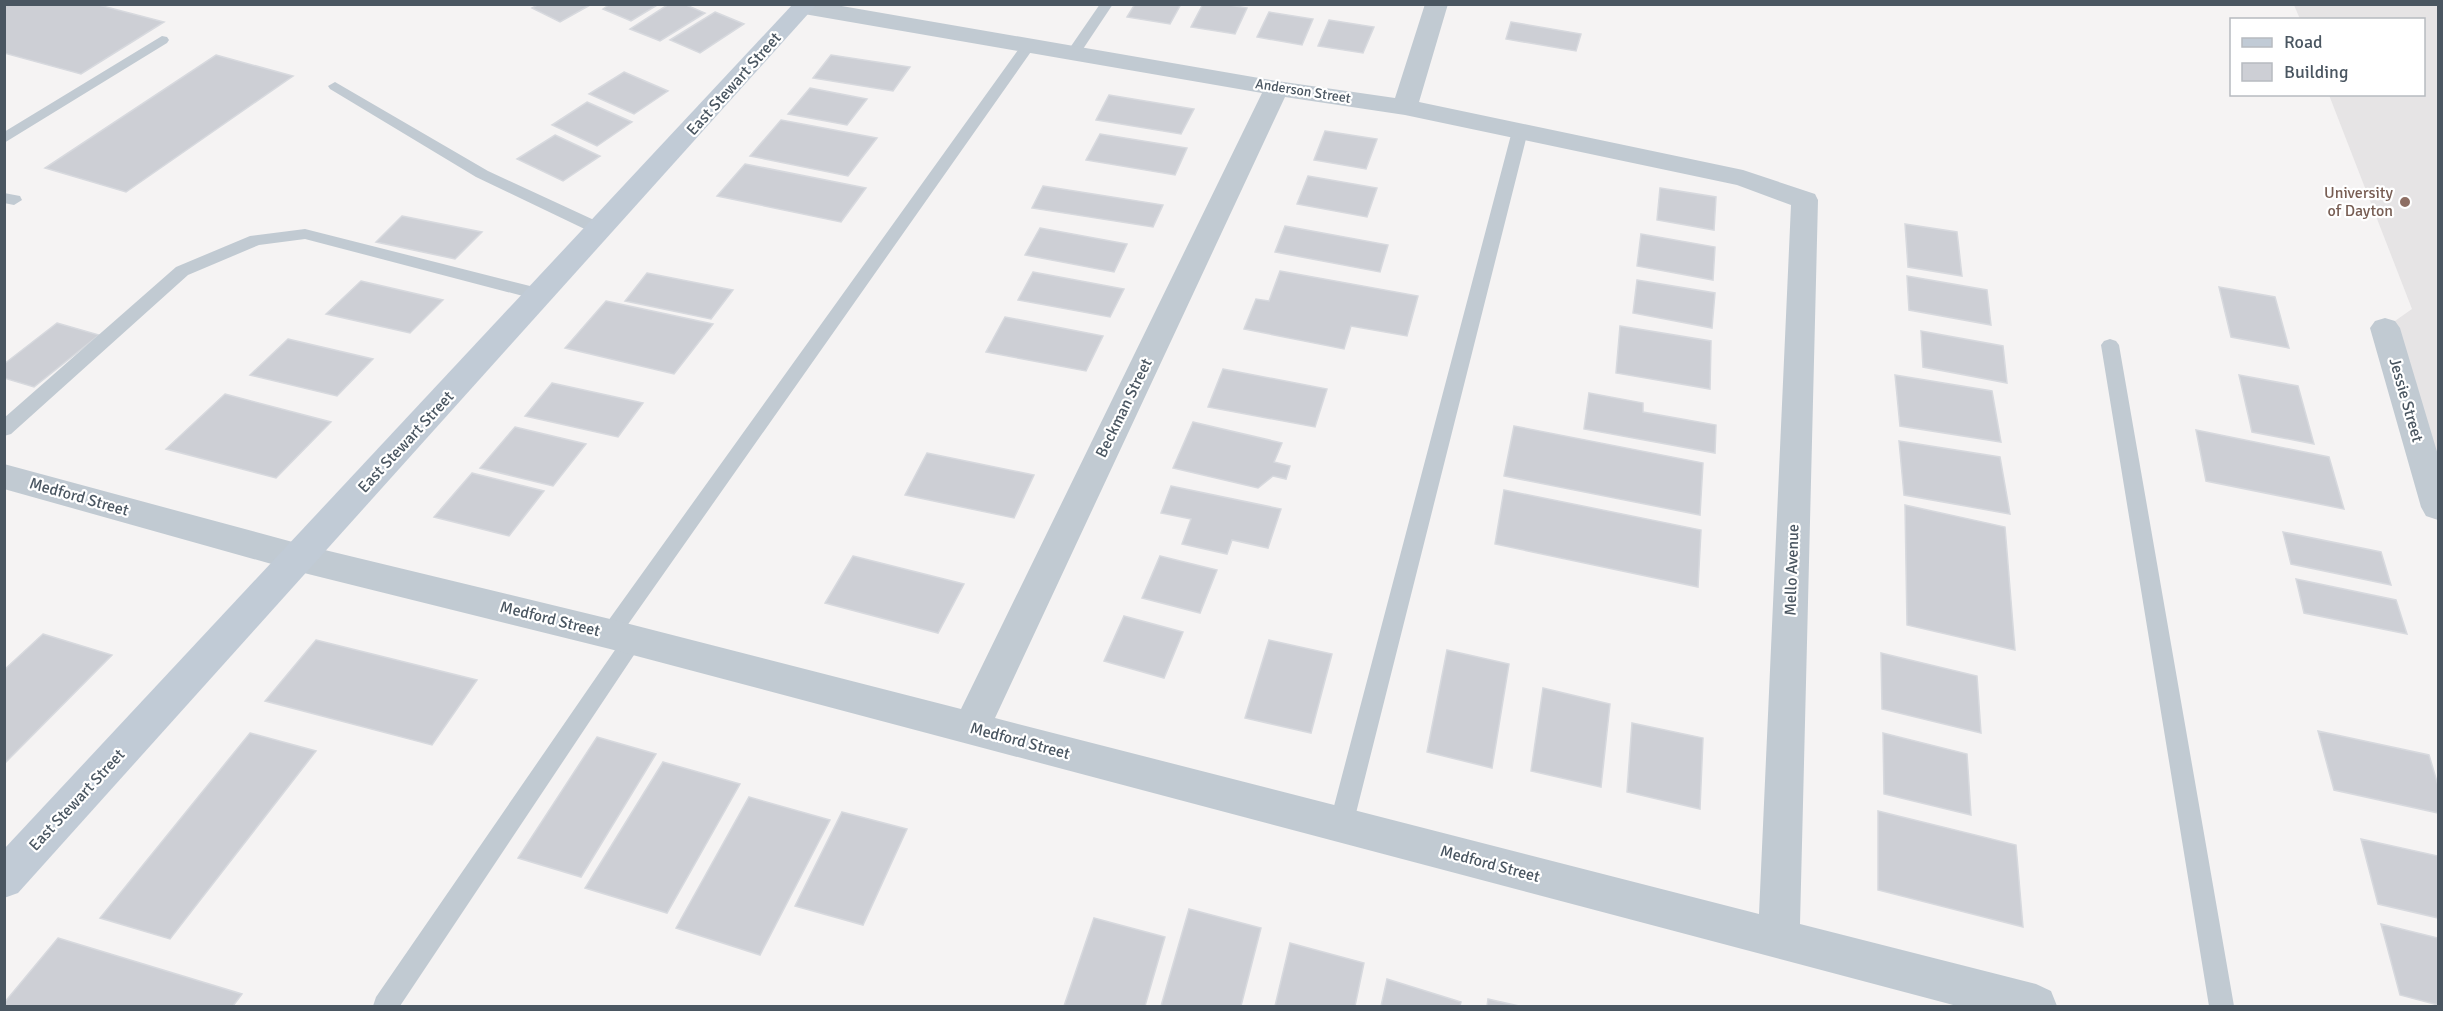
<svg xmlns="http://www.w3.org/2000/svg" width="2443" height="1011" viewBox="0 0 2443 1011" font-family="Signika,sans-serif">
	<rect width="100%" height="100%" fill="#f5f3f3"/>
	<path fill="#e6e4e5" d="M2294 5H2438V507L2385 328 2412 309 2329 95 2424 94V20L2300 19Z"/>
	<path fill="#cdcfd5" stroke="#d7d9de" stroke-width="1.5" d="M4 4H95L164 22 81 74 4 53Z
		M539 4H592L560 22 532 8Z
		M610 4H659L631 21 603 9Z
		M669 4H684L705 13 660 41 630 29Z
		M1135 4H1181L1170 24 1127 17Z
		M1203 4H1224L1247 8 1235 34 1191 27Z
		M715 12 744 24 700 53 670 40Z
		M1269 12 1313 19 1302 45 1257 37Z
		M1329 20 1374 27 1363 53 1318 46Z
		M1511 22 1581 34 1576 51 1506 39Z
		M216 55 293 76 126 192 45 168Z
		M831 55 910 67 893 91 813 78Z
		M624 72 668 91 634 114 589 94Z
		M810 88 867 99 847 125 788 114Z
		M1109 95 1194 109 1181 134 1096 120Z
		M587 102 632 122 597 146 552 125Z
		M781 120 877 138 848 176 750 156Z
		M1325 131 1377 139 1366 169 1314 160Z
		M1100 134 1187 148 1175 175 1086 160Z
		M555 135 600 156 563 181 517 159Z
		M745 164 866 188 841 222 717 196Z
		M1308 176 1377 188 1367 217 1297 204Z
		M1043 186 1163 205 1153 227 1032 208Z
		M1660 188 1716 197 1714 230 1657 220Z
		M402 216 482 232 455 259 376 242Z
		M1905 224 1957 232 1962 276 1908 267Z
		M1285 226 1388 245 1380 272 1275 252Z
		M1040 228 1127 244 1114 272 1025 255Z
		M1641 234 1715 247 1713 280 1637 266Z
		M1280 271 1418 296 1407 336 1351 326 1344 349 1244 329 1256 299 1269 301Z
		M1033 272 1124 289 1110 317 1018 300Z
		M647 273 733 290 711 319 625 301Z
		M1907 276 1987 290 1991 325 1909 310Z
		M1637 280 1715 293 1712 328 1633 313Z
		M361 281 443 300 410 333 326 314Z
		M2219 287 2275 297 2289 348 2231 337Z
		M606 301 713 324 674 374 565 348Z
		M1005 317 1103 336 1086 371 986 352Z
		M57 323 99 335 34 387 4 378V364Z
		M1620 326 1711 341 1710 389 1616 373Z
		M1921 331 2003 346 2007 383 1923 367Z
		M288 339 373 359 337 396 250 375Z
		M1223 369 1327 389 1315 427 1208 407Z
		M1895 375 1992 391 2001 442 1900 426Z
		M2239 375 2298 386 2314 444 2252 432Z
		M552 383 643 403 618 437 525 416Z
		M1589 393 1643 403V412L1716 425 1715 453 1584 429Z
		M225 394 331 422 276 478 166 449Z
		M1193 422 1282 443 1274 462 1290 466 1286 479 1273 476 1258 488 1173 468Z
		M1514 426 1703 463 1700 515 1504 476Z
		M515 427 586 444 553 486 480 468Z
		M2196 430 2329 457 2344 509 2206 481Z
		M1899 441 2000 457 2010 514 1904 495Z
		M927 453 1034 475 1014 518 905 495Z
		M472 473 544 491 509 536 434 517Z
		M1171 486 1281 509 1268 548 1232 540 1227 554 1182 544 1191 519 1161 513Z
		M1504 490 1701 530 1698 587 1495 544Z
		M1905 505 2005 527 2015 650 1907 625Z
		M2283 532 2381 552 2391 585 2291 564Z
		M853 556 964 584 938 633 825 603Z
		M1160 556 1217 570 1200 613 1142 598Z
		M2296 579 2396 600 2407 634 2304 613Z
		M1124 616 1183 632 1164 678 1104 661Z
		M43 634 112 655 4 764V670Z
		M316 640 477 680 432 745 265 701Z
		M1269 640 1332 654 1311 733 1245 718Z
		M1447 650 1509 664 1492 768 1427 752Z
		M1881 653 1977 676 1981 733 1882 709Z
		M1543 688 1610 704 1601 787 1531 771Z
		M1632 723 1703 738 1700 809 1627 792Z
		M2318 731 2429 755 2438 785V813L2334 790Z
		M250 733 316 751 170 939 100 918Z
		M1883 733 1967 754 1971 815 1884 794Z
		M597 737 656 754 581 877 518 858Z
		M663 762 740 784 667 913 585 888Z
		M749 797 830 820 760 955 676 928Z
		M1878 811 2016 845 2023 927 1878 890Z
		M842 812 907 829 863 925 795 906Z
		M2361 839 2438 856V918L2378 904Z
		M1189 909 1261 928 1241 1006H1161Z
		M1094 918 1165 937 1145 1006H1064Z
		M2381 924 2438 938V1005L2400 995Z
		M58 938 242 994 233 1006H4V1003Z
		M1290 943 1364 963 1355 1006H1275Z
		M1387 979 1461 1002 1460 1006H1381Z
		M1488 999 1519 1006H1487Z"/>
	<g fill="none" stroke-linecap="round" stroke-linejoin="round">
		<path fill="#c1cad2" fill-rule="evenodd" d="M1100 4H1113L1079 55H1069L1067 52Z
			M162 36 167 37 169 40 167 43 4 143V132Z
			M1028 42 1035 46 617 640 610 643 603 640 599 634 603 628 1023 43Z
			M335 82 488 171 607 226 609 230 607 234H595L476 177 330 89 328 86Z
			M1520 126 1528 131 1353 825 1349 833 1341 836 1333 833 1329 825 1512 131Z
			M4 193 20 196 22 200 14 205 4 203Z
			M305 229 542 289 548 291 551 295 548 299 542 301 305 239 259 245 188 275 11 434 4 436V418L176 267 250 236Z
			M2110 339 2116 341 2119 345 2234 1006H2209L2101 345 2104 341Z
			M633 631 640 634 644 640 400 1006H373L376 997 626 634Z"/>
		<path fill="#c1cad2" fill-rule="evenodd" d="M794 4H830L1277 81 1395 98 1425 4H1448L1419 102 1743 170 1815 194 1818 200 1800 924 2036 984 2051 991 2057 1006H1957L610 649 300 572 4 489V464L300 544 610 619 961 709 1262 93 804 14 796 12 792 7ZM1285 97 1405 115 1737 185 1791 205 1759 914 995 718Z
			M2385 318 2395 321 2400 328 2438 455V520L2426 516 2421 507 2370 328 2375 321Z"/>
		<path fill="#c1cbd6" fill-rule="evenodd" d="M793 4H817L18 893 4 898V849Z"/>
	</g>
	<circle fill="#8d6e63" stroke="#fff" stroke-width="2" cx="2405" cy="202" r="6"/>
	<g text-anchor="middle" dominant-baseline="central" stroke-width="4.5" stroke-linejoin="round" paint-order="stroke">
		<g font-size="14" fill="#4a5661" stroke="#fff">
			<text transform="translate(1303 91) rotate(9)">Anderson Street</text>
		</g>
		<g font-size="16" fill="#4a5661" stroke="#fff">
			<text transform="translate(734 84) rotate(-48)">East Stewart Street</text>
			<text transform="translate(2406 400) rotate(74)">Jessie Street</text>
			<text transform="translate(1124 408) rotate(-64)">Beckman Street</text>
			<text transform="translate(406 442) rotate(-47)">East Stewart Street</text>
			<text transform="translate(79 497) rotate(16)">Medford Street</text>
			<text transform="translate(1792 570) rotate(-88)">Mello Avenue</text>
			<text transform="translate(550 619) rotate(14)">Medford Street</text>
			<text transform="translate(1020 741) rotate(15)">Medford Street</text>
			<text transform="translate(77 800) rotate(-47)">East Stewart Street</text>
			<text transform="translate(1490 864) rotate(15)">Medford Street</text>
		</g>
		<g font-size="16" fill="#785e54" stroke="#fff" text-anchor="end">
			<text x="2393" y="193">University<tspan x="2393" dy="18">of Dayton</tspan></text>
		</g>
	</g>
	<rect width="2443" height="1011" fill="none" stroke="#4a5661" stroke-width="12"/>
	<rect x="2230" y="18" width="195" height="78" fill="#ffffff" stroke="#b7bbc0" stroke-width="1.5"/>
	<rect x="2242" y="38" width="30" height="9" fill="#c1cbd6" stroke="#b7bbc0" stroke-width="1.5"/>
	<text x="2284" y="48" font-size="18" fill="#4a5661">Road</text>
	<rect x="2242" y="63" width="30" height="18" fill="#cdcfd5" stroke="#b7bbc0" stroke-width="1.5"/>
	<text x="2284" y="78" font-size="18" fill="#4a5661">Building</text>
</svg>
